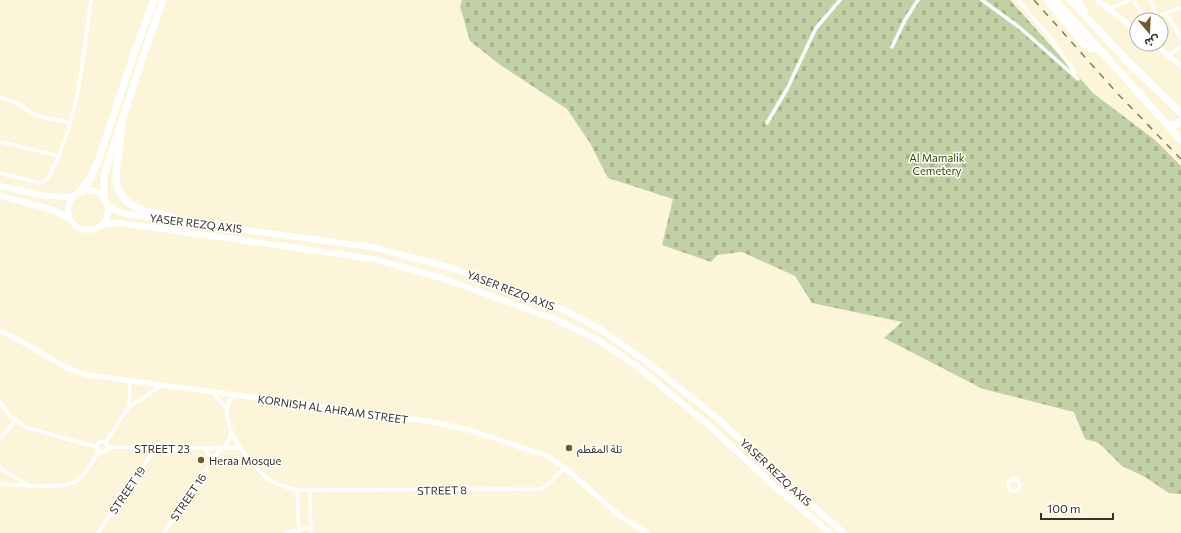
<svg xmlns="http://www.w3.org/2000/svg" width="1181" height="533" viewBox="0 0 1181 533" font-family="Commissioner,'Noto Sans Arabic',sans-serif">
	<defs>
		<pattern id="cemetery-stones" width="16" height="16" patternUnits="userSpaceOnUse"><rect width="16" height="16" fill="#c1d0a5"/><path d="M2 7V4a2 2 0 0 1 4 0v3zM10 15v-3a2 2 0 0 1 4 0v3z" fill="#a6b38e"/></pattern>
	</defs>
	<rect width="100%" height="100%" fill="#fdf5da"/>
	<path fill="url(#cemetery-stones)" d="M462 0H1010L1093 93 1155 140 1181 166V494L1169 493 1145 477 1122 466 1099 443 1085 439 1074 412 983 389 884 338 902 322 812 303 795 276 742 252 717 255 711 262 662 245 673 199 608 178 590 143 567 109 499 64 470 41 460 6Z"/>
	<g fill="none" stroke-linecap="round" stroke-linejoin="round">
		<path stroke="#fff" stroke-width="3.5" d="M982 0 1019 27 1078 79
			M1018 0 1049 36 1075 73
			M1134 0 1145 20
			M1151 0 1156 16
			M1109 9 1129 0
			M1166 13 1181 38
			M1146 20 1181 8
			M1129 25 1137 23
			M892 47 905 20 918 0
			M1169 56 1181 46
			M0 97 18 104 37 116 71 123
			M767 123 787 89 816 28 840 0
			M0 142 59 156
			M0 173 40 183C49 181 52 170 56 162 80 110 83 55 91 0
			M214 393 227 410
			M234 395C211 417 251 468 271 481 279 486 288 488 297 490L539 489 545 487 565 468
			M0 402 10 416 27 428 97 447
			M129 407 130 382
			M0 439 15 421
			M96.5 447a5.5 5.5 0 1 1 11 0a5.5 5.5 0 1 1-11 0Z
			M105 443 129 407 161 386
			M107 447 241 448
			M205 448 212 462
			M223 448 229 440 231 433
			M0 468 26 484
			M1008 485a6 6 0 1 1 12 0a6 6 0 1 1-12 0Z
			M0 484C17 485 64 490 77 481 86 475 93 461 99 451
			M297 490 299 533
			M310 492 311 533
			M98 533 156 447
			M164 533 221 448
			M286 533 310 527"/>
		<path stroke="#fff" stroke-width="5" d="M1097 0 1137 31
			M1154 44 1181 66
			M0 331C31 343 55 367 88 375L434 422 469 430 547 456 565 468 621 517 647 533"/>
		<path stroke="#fff" stroke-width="6" d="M0 186 45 196 73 197
			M68 210a20 20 0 1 1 40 0a20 20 0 1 1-40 0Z
			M0 196 53 210 70 219
			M107 204 116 211 126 214 372 247 452 268 566 311 600 329 647 362 717 418 794 490 844 533
			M101 225 120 223 373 259 442 278 557 320 600 341 639 368 711 427 773 485 830 533"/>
		<path stroke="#fff" stroke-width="7" d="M1047 0 1082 42 1088 47 1098 49
			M1055 0 1181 140
			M1071 0 1127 61 1181 113
			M1078 0 1084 11
			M121 126C125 155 99 188 137 208 151 214 165 211 178 221
			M1168 126 1175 125 1181 121
			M79 192 90 179 97 164 135 51 154 0
			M104 198V175L144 53 163 0"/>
		<path stroke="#807a68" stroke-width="1.5" stroke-dasharray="7 7" stroke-linecap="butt" d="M1034 0 1117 93 1181 159"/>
	</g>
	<g fill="#75592c" stroke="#fff" stroke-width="1.5">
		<circle cx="569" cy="448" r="4"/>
		<circle cx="201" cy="460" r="4"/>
	</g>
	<g text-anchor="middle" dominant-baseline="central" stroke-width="3" stroke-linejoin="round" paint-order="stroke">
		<g font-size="11" fill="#354600" stroke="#fff">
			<text x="937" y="157">Al Mamalik<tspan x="937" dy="13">Cemetery</tspan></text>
		</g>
		<g font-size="11" fill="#363225" stroke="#fff">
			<text transform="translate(196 223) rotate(7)">YASER REZQ AXIS</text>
			<text transform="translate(511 290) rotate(21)">YASER REZQ AXIS</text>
			<text transform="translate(333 409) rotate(8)">KORNISH AL AHRAM STREET</text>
			<text x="162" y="448">STREET 23</text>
			<text transform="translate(776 472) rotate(43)">YASER REZQ AXIS</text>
			<text transform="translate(127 490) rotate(-56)">STREET 19</text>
			<text transform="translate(442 490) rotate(-1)">STREET 8</text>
			<text transform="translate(188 497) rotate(-56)">STREET 16</text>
		</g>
		<g font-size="11" fill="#363225" stroke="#fff" text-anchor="start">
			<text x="577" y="448">تلة المقطم</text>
			<text x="209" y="460">Heraa Mosque</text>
		</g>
	</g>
	<g transform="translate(1149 32) rotate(161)"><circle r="19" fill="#ffffff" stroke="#afada8"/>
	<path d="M0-3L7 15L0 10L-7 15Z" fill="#75592c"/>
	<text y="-6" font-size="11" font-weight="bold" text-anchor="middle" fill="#363225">ش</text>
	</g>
	<path d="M1041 513v6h72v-6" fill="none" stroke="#363225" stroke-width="2"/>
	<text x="1047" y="513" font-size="12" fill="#363225" stroke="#ffffff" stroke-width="3" paint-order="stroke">100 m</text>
</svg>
